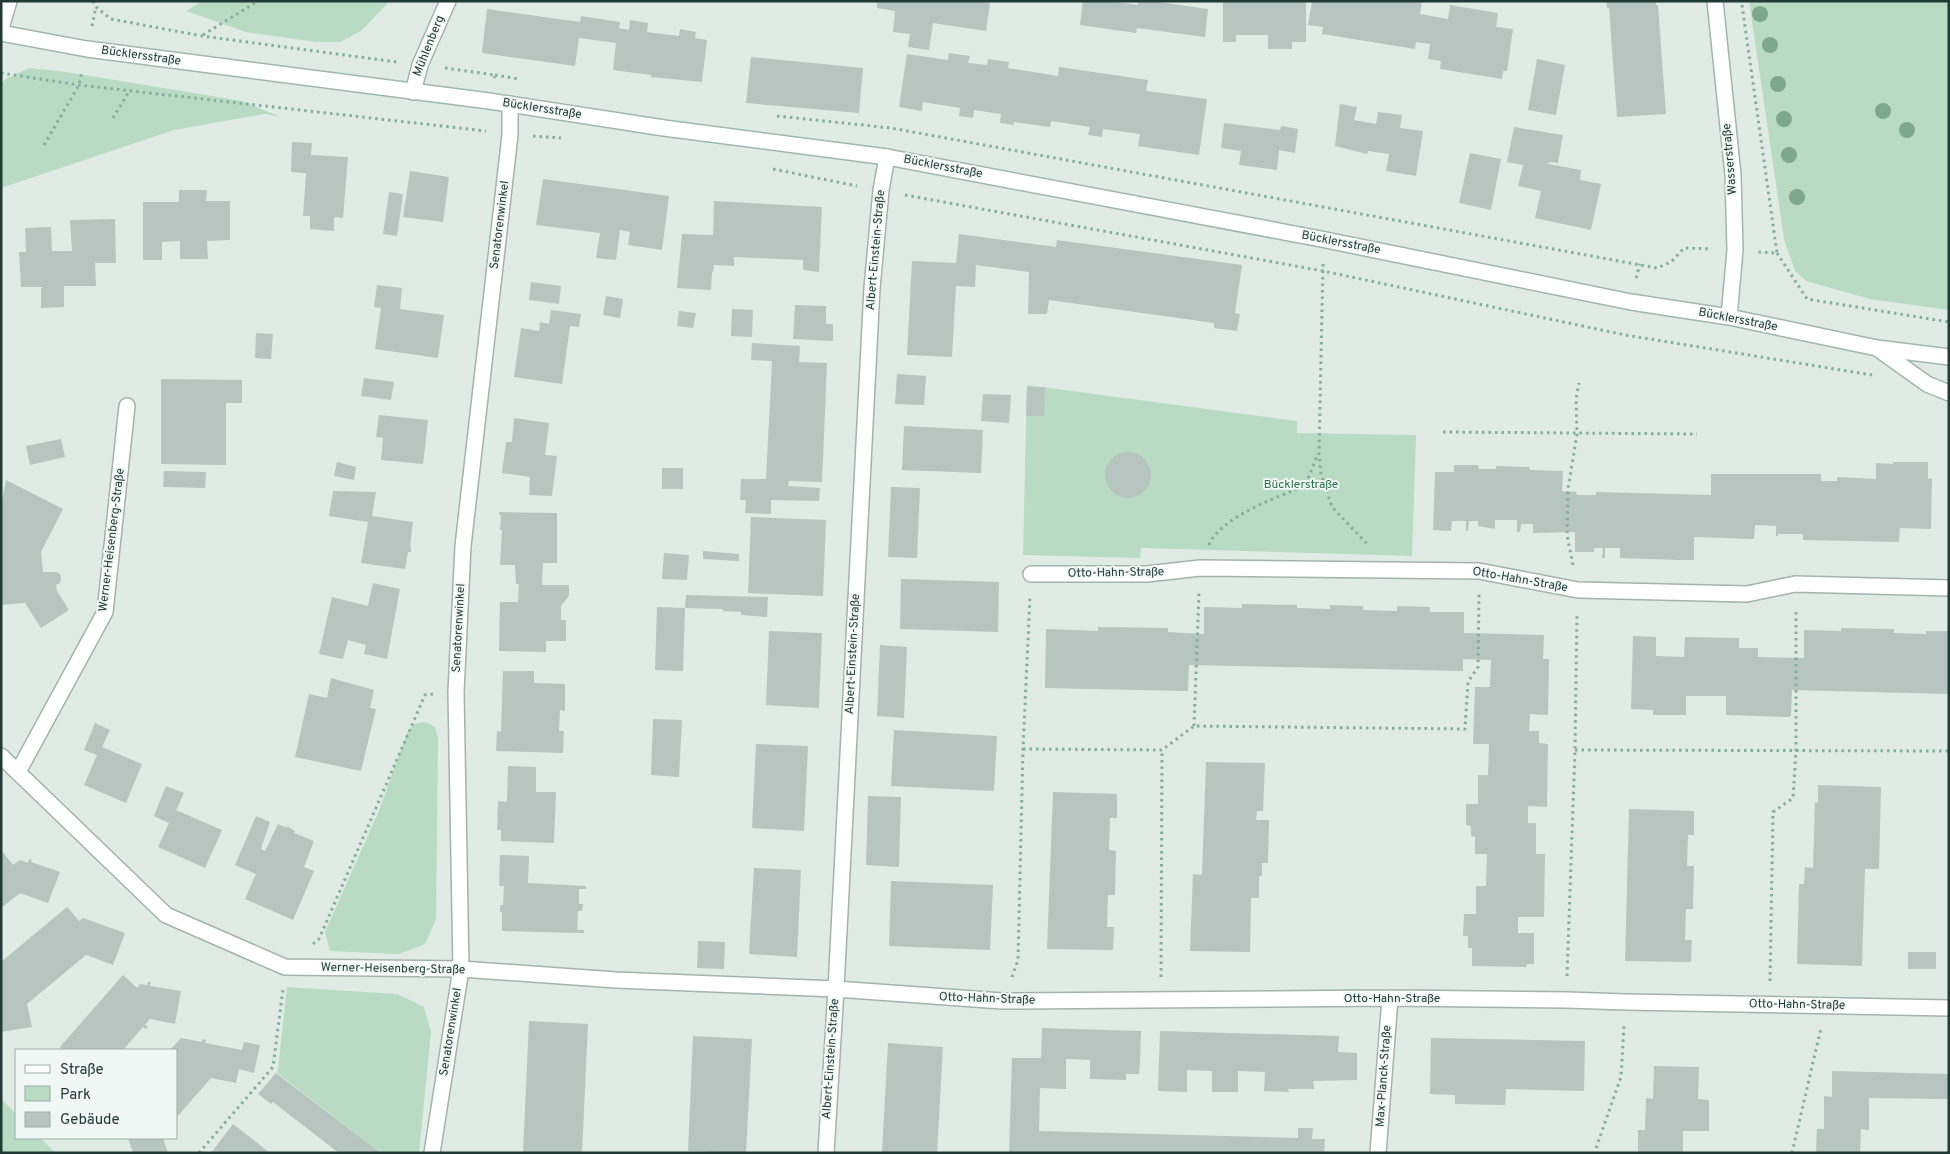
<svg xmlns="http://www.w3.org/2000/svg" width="1950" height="1154" viewBox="0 0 1950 1154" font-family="Overpass,sans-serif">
	<rect width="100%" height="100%" fill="#e0ebe6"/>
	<path fill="#b9dbc4" d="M202 1H390L361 31 340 42H316L246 32 186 11Z
		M1749 1H1949V310L1870 299 1806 281 1795 271 1784 239Z
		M29 68 66 72 242 101 281 117 265 114 174 130 1 188V83L6 79Z
		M1027 385 1297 421V433L1416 435 1412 556 1141 548 1140 558 1023 555Z
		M425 722 435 727 438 738 436 919 425 944 399 954 330 951 325 932 378 813 407 733 414 724Z
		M287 987 397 994 424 1007 431 1032 419 1153H381L276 1072 278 1070Z
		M1 1099 16 1114V1138H40L56 1153H1Z"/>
	<path fill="#b6c5bf" d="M877 1H978L990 3 986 31 933 23 929 50 908 47 910 34 893 32 895 11 877 8Z
		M1083 1H1108L1138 5V1H1151L1208 9 1205 37 1137 28 1136 33 1080 25Z
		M1223 1H1306V42H1292V49H1268V35H1236V42H1223Z
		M1312 1H1422L1420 14 1448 19 1450 5 1498 13 1496 27 1513 29 1507 71H1503L1502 79 1440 69 1441 61 1428 59 1430 44 1416 42 1415 49 1322 34 1323 27 1308 25Z
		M1606 1H1656V5H1658L1666 114 1617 117 1609 8H1607Z
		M487 9 580 22 581 16 620 22 619 28 629 30 630 20 648 23 647 32 679 36 680 29 696 32 695 38 707 40 702 82 651 77V75L613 70 616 43 579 38 575 66 482 53Z
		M949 53 970 56 968 63 987 65 988 59 1009 62 1008 68 1058 76 1059 67 1148 80 1146 91 1207 99 1199 155 1138 146 1140 134 1103 129 1102 137 1088 135 1090 127 1051 121 1050 127 1014 122V125L1000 123 1001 114 974 110 973 118 959 116 960 108 923 102 922 111 899 107 907 54 948 60Z
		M751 57 863 68 859 113 746 103Z
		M1537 59 1565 65 1556 115 1528 110Z
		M1340 104 1357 107 1354 120 1376 124 1378 112 1402 115 1400 128 1423 131 1416 176 1386 171 1389 154 1368 151 1367 154 1335 146Z
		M1224 123 1280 130 1281 126 1298 129 1295 153 1279 150 1277 170 1239 165 1241 151 1221 148Z
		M1514 127 1563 135 1558 163 1549 162 1548 164 1581 170 1580 180 1601 184 1591 230 1535 218 1541 191 1518 186 1523 165 1507 162Z
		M292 142 312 143 311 155 348 157 343 218 334 217V231L310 229V216H303L306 173 291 172Z
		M1470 153 1501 159 1491 210 1459 203Z
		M410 171 449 177 443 222 403 217Z
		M543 179 669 196 662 250 628 245 630 232 620 230 616 260 596 258 600 233 536 225Z
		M179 190H207L206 201H230V240L207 241 208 259H180V241L162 242V260H143V202H179Z
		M389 192 403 194 397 236 383 234Z
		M714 201 822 207 819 272 803 270V260L734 257V266L714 265 713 272H712L711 290 677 288 682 234 713 235Z
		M115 219 116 263H95L96 286H64V307L41 308V289L43 287H21L19 252H26L25 228 51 227 52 251H72L70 220Z
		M959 234 1056 247 1057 240 1242 265 1235 313 1240 314 1237 331 1214 328V323L1049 300 1047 314H1028L1029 272 976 265 975 287 956 286 952 357 907 355 912 261 956 263Z
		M531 282 561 286 559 304 529 300Z
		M377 285 402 288 400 309 444 315 438 358 375 349 381 308 374 307Z
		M606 296 623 299 620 318 603 315Z
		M795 305 826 306V324H833V341L793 339Z
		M732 309 753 310 752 337 731 336Z
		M551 310 581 314 579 327 570 326 562 384 514 377 521 328 539 331 540 322 549 324Z
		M679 311 696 313 693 328 677 326Z
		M256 333 273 334 271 359 255 358Z
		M752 343 800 346 799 362 827 363 822 482 789 481 788 486 820 488 819 501 771 500V514L745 513 746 500H740L741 479H766L772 361 751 360Z
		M897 374 926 376 924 405 895 404Z
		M364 378 394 382 391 400 361 396Z
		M161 379 242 380V403H226V465L161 464Z
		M1027 387H1045L1044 416H1026Z
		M983 394 1011 395 1009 423 981 421Z
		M379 415 428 420 423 464 381 460 383 438 376 437Z
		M514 418 549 423 545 455 557 456 552 496 529 495 530 477 502 473 506 442H512Z
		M904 426 983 430 981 473 902 470Z
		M61 439 65 457 30 465 26 446Z
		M1105 475a23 23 0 1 1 46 0a23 23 0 1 1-46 0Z
		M337 462 356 467 354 480 334 476Z
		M1893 462H1928V479L1932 478 1931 529 1900 528 1899 542 1803 540V534H1778V536H1776V526L1755 525 1754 539 1694 537V560H1679L1620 558V548H1605V558H1602L1603 548H1594V552H1575V532L1533 533V524H1521L1520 532H1517V520H1495V529L1478 526V521H1469L1468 531H1466V521H1452L1451 531 1433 530 1435 472H1454V465H1478L1479 469H1496V466L1529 467 1530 470 1563 471 1562 491 1576 492 1577 495H1596V492L1711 495V474H1821V481H1837V477L1876 479V463L1893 464Z
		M662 468H683V489H662Z
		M164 471 206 472 205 488 163 487Z
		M6 480 63 509 41 552 43 572H56L60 574 61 578 60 583 56 585 57 591 69 610 41 628 25 603 1 605V507Z
		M891 487 920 488 917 558 888 557Z
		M333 491 376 492 372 516 413 522 410 546 411 547V552H408L405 569 361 563 368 522 329 516Z
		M499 512 557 513V563H543L542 585H569V596L561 606V620H566V641H546V652L499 651 500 602H518L519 584H516L515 565H500L502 530H500L501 515H499Z
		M751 517 826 520 823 596 748 593Z
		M703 551 739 554V561L703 559Z
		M664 553 689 555 687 580 662 579Z
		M901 579 999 582 998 632 900 629Z
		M373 583 400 589 387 659 364 654 366 645 348 640 343 659 319 654 332 597 368 606Z
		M686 595 768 597 767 617 741 615V612L723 611V609L685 608Z
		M1242 604 1297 605V608L1330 609V605L1363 606V610L1397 611V606L1430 607V612H1464V633L1544 635 1543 659H1549L1548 715 1530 714 1529 731H1539V743L1548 744 1547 807 1528 806V823H1536V854H1545L1544 917H1518V933H1534V964H1527L1526 967 1472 966V948H1468V936H1463L1464 914H1476V886H1486L1487 854H1475V837L1471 836V826L1466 825V804H1478V775H1488L1489 744H1473L1475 687H1490L1491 660 1463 659V671L1189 665 1188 691 1045 688 1046 629 1098 631V627L1168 628V632L1204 634V607L1242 608Z
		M657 607 685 608 683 671 655 670Z
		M1841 628 1894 629V633L1926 634V631H1949V694L1792 690 1791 716 1788 717 1726 715V696H1686V715H1653V710L1631 709 1633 636 1656 637V656L1684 657 1685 637 1739 638V648H1758V657L1804 658V630L1841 631Z
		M769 631 822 633 819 708 766 705Z
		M880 645 907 647 904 718 877 716Z
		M503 671H534V683L565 684V711L560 710 559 731H564L563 753 496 751 497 731 501 732Z
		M331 678 374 690 370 708 376 709 361 771 295 757 309 694 327 698Z
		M653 719 682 720 679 777 651 775Z
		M95 723 110 730 102 747 142 764 126 803 84 785 97 755 84 750Z
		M894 730 997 736 994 791 891 786Z
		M756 744 808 746 804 831 752 828Z
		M1206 762 1265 763 1263 811H1257L1256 820H1269L1268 863H1262V876H1259V898H1251L1250 952 1190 951 1193 874 1202 875Z
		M508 766 536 767V792H556L554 843 501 841V830H497L498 801 507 802Z
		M1818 785 1881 787 1879 869H1865L1862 966 1797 964 1799 884H1804L1805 867 1813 868 1815 802 1818 803Z
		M166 786 184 793 176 810 222 830 205 868 158 847 169 823 154 816Z
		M1053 792 1117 794V818H1110L1109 850 1116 851 1115 895H1108L1107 927H1114L1113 950 1047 949Z
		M868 796 901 797 899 867 866 865Z
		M1629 809 1694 811V835H1688L1687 866H1694L1693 905V909H1686L1685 940H1692L1691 962 1625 961Z
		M256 816 270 822 261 849 265 851 278 824 287 828V826L295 831 294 833 314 841 304 867 314 871 293 920 245 899 256 874 235 865Z
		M2 851 13 865 20 860 28 863 29 859 32 860 31 862 60 872 48 903 20 893 1 908Z
		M500 855 529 856 528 883 586 886V889H579V904H583L582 911H578L577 930H584V933L502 931V912H500V905H503L504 886H499Z
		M754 868 801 870 797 957 749 954Z
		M891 881 993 885 990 950 889 946Z
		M67 907 79 921 83 918 125 933 113 965 86 955 27 1004 32 1027 1 1032V962Z
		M698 941 725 942 724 969 697 968Z
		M1908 952H1936V969H1908Z
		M123 975 137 988 140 984 147 985 148 982H151L150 986 181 991 175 1024 150 1019 145 1025 148 1027 146 1029 143 1027 123 1050H64L60 1047Z
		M529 1021 588 1024 582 1153H523Z
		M1042 1028 1141 1031 1140 1061 1139 1074H1126V1080L1090 1079V1060L1066 1059V1089L1040 1088 1039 1131 1298 1138V1128H1313L1312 1139H1325L1324 1153H1009L1012 1058H1041Z
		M1160 1031 1339 1036 1338 1052 1357 1053V1080L1313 1081 1314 1089H1288L1289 1092 1264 1091 1265 1072 1238 1071V1092H1212V1071L1187 1070V1092L1158 1091Z
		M693 1036 752 1039 746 1153 688 1151Z
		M181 1038 202 1042V1039L206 1040 205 1043 242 1050 244 1042 260 1045 254 1073 239 1069 236 1083 211 1078 176 1118V1050H170Z
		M1431 1038 1585 1041 1584 1091 1506 1089 1505 1105 1455 1104V1095L1430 1094Z
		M888 1043 943 1047 937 1153H882Z
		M1654 1066 1699 1067 1698 1099 1709 1100V1131H1683V1153H1638V1130H1645L1646 1098 1653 1099Z
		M1832 1071 1949 1074V1099L1869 1098V1130L1861 1129 1860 1153H1816L1817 1129H1824V1096L1832 1097Z
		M276 1073 310 1099 381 1153H339L273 1102 271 1104 258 1094Z
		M233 1124 255 1141 270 1153H211Z
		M128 1138H163L168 1153H133Z"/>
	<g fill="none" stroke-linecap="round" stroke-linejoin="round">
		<defs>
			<path id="street" d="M1 28 9 1
				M413 92 420 65 448 1
				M1031 574H1147L1200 568 1479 571 1578 590 1747 594 1795 584 1949 588
				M1 756 166 915 285 967 461 969 616 980 836 989 1002 1001 1390 998 1567 1000 1626 1002 1949 1008
				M18 772 105 612 127 406
				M432 1153 461 969 456 692 463 546 510 135V104
				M826 1153 836 989 872 288 881 190 887 157
				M1378 1153 1390 998"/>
			<path id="secondary" d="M1715 1 1733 175 1735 250 1729 317
				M1 33 87 49 489 101 664 128 887 157 1321 239 1631 302 1729 317 1877 348 1949 357
				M1878 349 1927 384 1949 393"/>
		</defs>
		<use href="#street" stroke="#a3b2ad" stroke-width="18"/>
		<use href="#secondary" stroke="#9fb6af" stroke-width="18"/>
		<path stroke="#82ada1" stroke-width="3" stroke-dasharray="2.5 4" stroke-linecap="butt" d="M93 1 96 7 111 19 202 36 397 62
			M1742 5 1777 253 1758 252
			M92 26 96 7
			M203 35 258 1
			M445 68 495 75 494 78
			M1 73 79 85 486 131
			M495 75 519 79
			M777 116 891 128 1657 268 1671 262 1684 248 1712 249
			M113 118 130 90
			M533 136 561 138
			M44 145 79 85 82 71
			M773 169 857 186
			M905 195 1323 271 1625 335 1872 375
			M1777 253 1807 299 1949 322
			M1323 264 1319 453 1321 474 1332 507 1369 546
			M1636 278 1640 264
			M1443 432 1697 434
			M1209 545C1219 518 1279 496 1305 486L1318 454
			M1573 565 1567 535 1568 489 1577 434 1576 399 1579 383
			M1194 726 1199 593
			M1023 749 1162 750 1194 726 1465 729 1468 682 1478 667 1479 594
			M1575 750 1949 751
			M313 944 319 939 425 695 433 694
			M1567 976 1575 750 1577 613
			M1012 977 1018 960 1023 749 1030 597
			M1161 977 1162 750
			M1770 981 1773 812 1793 798 1796 751V608
			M1596 1148 1621 1077 1624 1025
			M199 1153 273 1067 283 989
			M1792 1153 1821 1028"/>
		<use href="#street" stroke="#fff" stroke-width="15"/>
		<use href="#secondary" stroke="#fff" stroke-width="15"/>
	</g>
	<g fill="#7ea790">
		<circle cx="1760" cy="14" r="8"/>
		<circle cx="1770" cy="45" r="8"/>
		<circle cx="1778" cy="84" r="8"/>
		<circle cx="1883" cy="111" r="8"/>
		<circle cx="1784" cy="119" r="8"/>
		<circle cx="1907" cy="130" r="8"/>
		<circle cx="1789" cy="155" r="8"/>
		<circle cx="1797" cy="197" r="8"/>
	</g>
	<g text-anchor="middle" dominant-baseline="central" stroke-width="4" stroke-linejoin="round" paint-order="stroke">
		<g font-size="12" fill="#213a35" stroke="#f0f7f4">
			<text transform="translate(429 46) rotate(-68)">Mühlenberg</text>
			<text transform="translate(141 56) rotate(8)">Bücklersstraße</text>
			<text transform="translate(542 109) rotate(9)">Bücklersstraße</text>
			<text transform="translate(1730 159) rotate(-95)">Wasserstraße</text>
			<text transform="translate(943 167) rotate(11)">Bücklersstraße</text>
			<text transform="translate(500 225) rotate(-83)">Senatorenwinkel</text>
			<text transform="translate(1341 243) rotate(11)">Bücklersstraße</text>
			<text transform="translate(876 250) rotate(-85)">Albert-Einstein-Straße</text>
			<text transform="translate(1738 320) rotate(11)">Bücklersstraße</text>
			<text transform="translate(112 540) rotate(-83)">Werner-Heisenberg-Straße</text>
			<text transform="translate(1116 573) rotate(-1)">Otto-Hahn-Straße</text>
			<text transform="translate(1520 580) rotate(10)">Otto-Hahn-Straße</text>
			<text transform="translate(459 628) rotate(-87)">Senatorenwinkel</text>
			<text transform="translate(853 654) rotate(-87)">Albert-Einstein-Straße</text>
			<text transform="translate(393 969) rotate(1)">Werner-Heisenberg-Straße</text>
			<text transform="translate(987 999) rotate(2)">Otto-Hahn-Straße</text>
			<text x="1392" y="999">Otto-Hahn-Straße</text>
			<text transform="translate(1797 1005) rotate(1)">Otto-Hahn-Straße</text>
			<text transform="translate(451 1032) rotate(-81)">Senatorenwinkel</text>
			<text transform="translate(831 1059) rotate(-86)">Albert-Einstein-Straße</text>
			<text transform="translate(1384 1076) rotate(-86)">Max-Planck-Straße</text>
		</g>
		<g font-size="12" fill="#2d7049" stroke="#f0f7f4">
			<text x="1301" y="485">Bücklerstraße</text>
		</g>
	</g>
	<rect width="1950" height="1154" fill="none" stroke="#213a35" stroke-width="5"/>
	<rect x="15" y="1049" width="162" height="90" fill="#f0f7f4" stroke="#9daba8"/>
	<rect x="25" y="1065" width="25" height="8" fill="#ffffff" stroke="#9daba8"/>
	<text x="60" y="1074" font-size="15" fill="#213a35">Straße</text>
	<rect x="25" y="1086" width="25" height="15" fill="#b9dbc4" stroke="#9daba8"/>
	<text x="60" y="1099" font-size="15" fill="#213a35">Park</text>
	<rect x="25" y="1112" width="25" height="15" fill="#b6c5bf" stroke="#9daba8"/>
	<text x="60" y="1124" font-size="15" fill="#213a35">Gebäude</text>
</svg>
